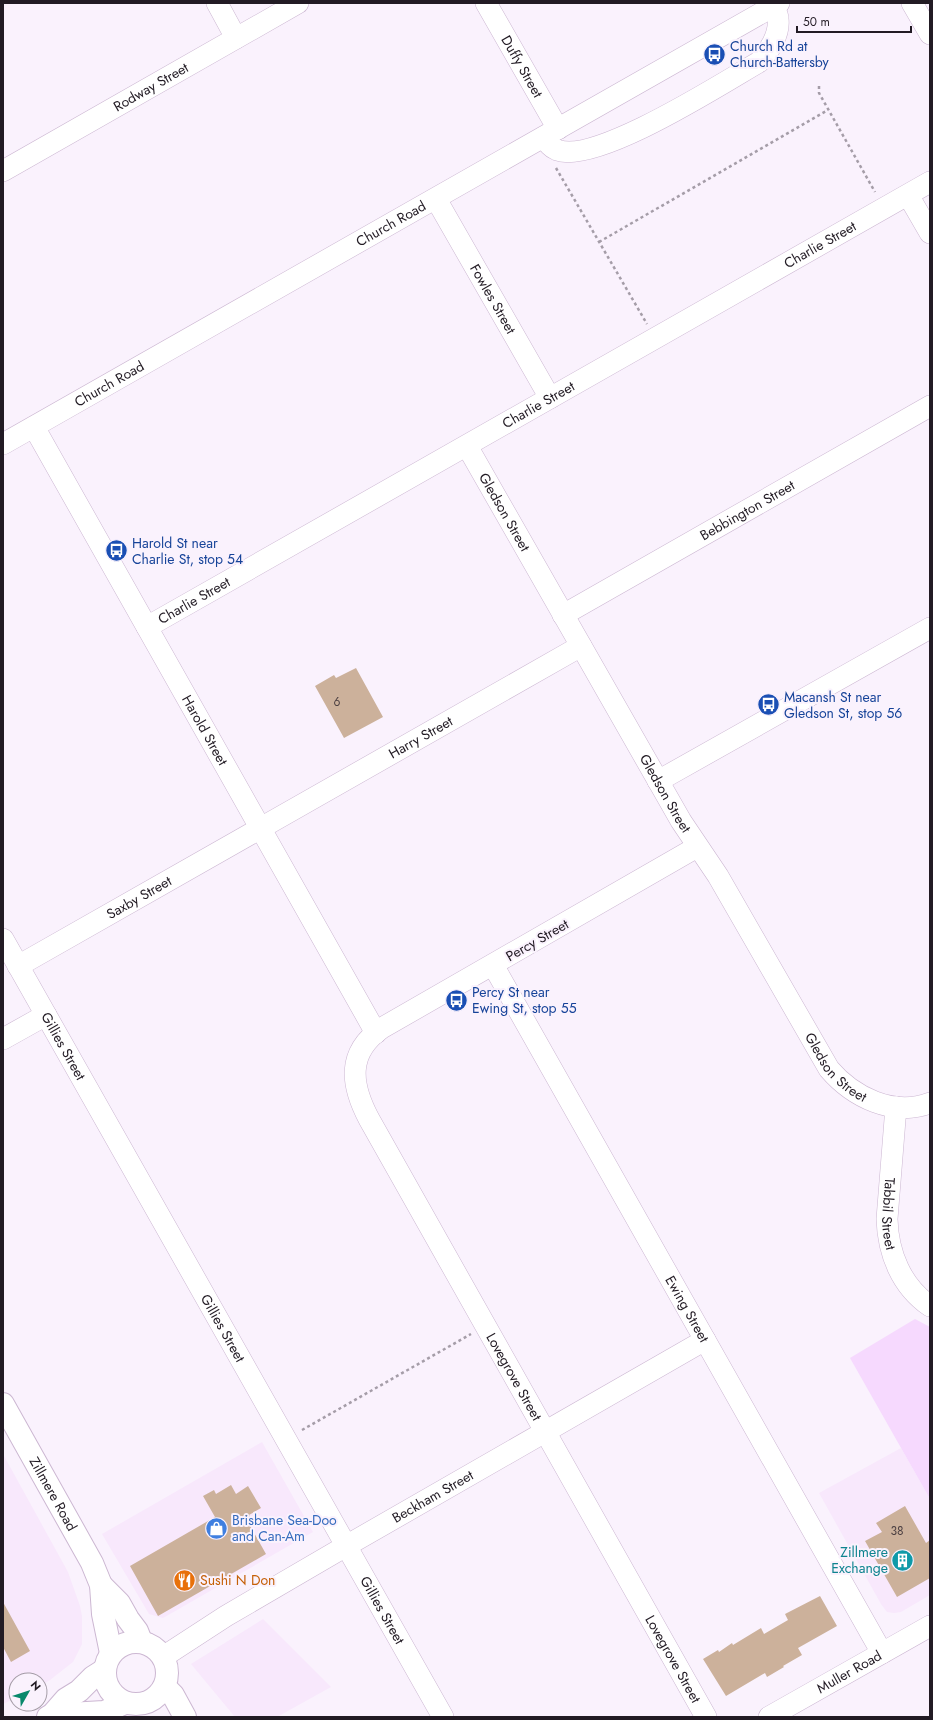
<svg xmlns="http://www.w3.org/2000/svg" width="933" height="1720" viewBox="0 0 933 1720" font-family="Jost,sans-serif">
	<rect width="100%" height="100%" fill="#faf2fd"/>
	<path fill="#f8e8fc" d="M262 1442 313 1532 163 1618 149 1614 102 1534Z
		M901 1448 930 1499V1595L901 1612 894 1613 887 1612 881 1604 819 1493Z
		M3 1454 68 1572 80 1606 82 1616V1644L73 1662 50 1680 40 1686V1680H16V1698L3 1704Z
		M263 1619 331 1687 277 1717H235L191 1664Z"/>
	<path fill="#f6d9fe" d="M915 1319 930 1327V1499L850 1358Z"/>
	<path fill="#ccb19b" d="M356 668 383 717 344 738 315 686 334 675 336 678Z
		M231 1485 236 1494 248 1486 261 1508 249 1515 252 1520 248 1522 266 1554 158 1616 130 1566 215 1517 203 1496 214 1490 216 1494Z
		M905 1506 926 1543 930 1540V1578L897 1597 865 1541 882 1532 876 1523Z
		M820 1596 837 1626 798 1648 802 1655 783 1666 784 1667 767 1677 765 1673 726 1696 703 1659 718 1650 719 1652 732 1643 733 1645 761 1628 764 1634 788 1620 785 1614Z
		M3 1602 30 1651 11 1662 3 1647Z"/>
	<g fill="none" stroke-linecap="round" stroke-linejoin="round">
		<defs>
			<g id="minor">
				<path d="M217 3 236 38"/>
				<path id="s1" d="M486 3 558 129"/>
				<path d="M912 3 930 34"/>
				<path d="M544 137C548 143 550 147 557 150 595 165 721 84 759 62 769 52 780 34 778 19 778 14 775 10 773 6"/>
				<path id="s2" d="M3 171 298 3"/>
				<path d="M908 195 930 233"/>
				<path id="s3" d="M436 199 550 398"/>
				<path id="s4" d="M34 427 376 1033"/>
				<path id="s5" d="M3 444 779 3"/>
				<path id="s6" d="M467 446 681 821 718 876 829 1069C853 1097 893 1117 930 1103"/>
				<path id="s7" d="M563 615 930 406"/>
				<path id="s8" d="M147 627 930 182"/>
				<path d="M658 781 930 628"/>
				<path id="s9" d="M697 847 382 1028C346 1053 351 1085 369 1119L706 1717"/>
				<path id="s10" d="M3 939 443 1717"/>
				<path id="s11" d="M493 965 882 1653"/>
				<path id="s12" d="M18 966 581 646"/>
				<path d="M3 1039 46 1015"/>
				<path id="s13" d="M896 1107 887 1219C888 1253 901 1286 930 1306"/>
				<path id="s14" d="M163 1657 226 1616 346 1546 705 1340"/>
				<path id="s15" d="M769 1717 930 1626"/>
			</g>
			<g id="major">
				<path id="s16" d="M3 1404 92 1563 101 1585 103 1614 111 1653"/>
				<path d="M101 1585 119 1603 128 1619 137 1631 141 1641"/>
				<circle cx="136" cy="1673" r="31"/>
				<path d="M165 1687 173 1695 185 1717"/>
				<path d="M52 1715 66 1699 79 1691 93 1677 104 1670"/>
				<path d="M48 1717 52 1715 104 1712 125 1703"/>
			</g>
		</defs>
		<use href="#minor" stroke="#ccb7d2" stroke-width="22"/>
		<use href="#major" stroke="#ccb7d2" stroke-width="24"/>
		<path stroke="#a59da8" stroke-width="2.5" stroke-dasharray="3 3" stroke-linecap="butt" d="M819 86V93L875 192
			M556 168 647 324
			M599 242 828 110
			M302 1430 471 1334"/>
		<use href="#minor" stroke="#fff" stroke-width="21"/>
		<use href="#major" stroke="#fff" stroke-width="22"/>
	</g>
	<defs>
		<symbol id="bus-disc" viewBox="-11 -11 22 22"><circle r="9.5" fill="#1a4fb4" stroke="#faf2fd"/><path d="M-5-6H5V4H4V6H2V4H-2V6H-4V4H-5ZM-3.5-4V0h7V-4ZM-3.5 1.2v1.5H-2V1.2ZM2 1.2v1.5H3.5V1.2Z" fill="#fff"/></symbol>
		<symbol id="shop-disc" viewBox="-11 -11 22 22"><circle r="9.5" fill="#3f7fe0" stroke="#faf2fd"/><path d="M-5-2.5h2.3a2.7 3.5 0 0 1 5.4 0H5L5.5 6h-11ZM-1.5-2.5h3a1.5 2.3 0 0 0-3 0Z" fill="#fff"/></symbol>
		<symbol id="building-disc" viewBox="-11 -11 22 22"><circle r="9.5" fill="#0f9aa8" stroke="#faf2fd"/><path d="M-4-6H4V6H1V3H-1V6H-4ZM-2.5-4.3h1.7v1.8h-1.7ZM.8-4.3h1.7v1.8H.8ZM-2.5-1h1.7V.8h-1.7ZM.8-1h1.7V.8H.8Z" fill="#fff"/></symbol>
		<symbol id="restaurant-disc" viewBox="-11 -11 22 22"><circle r="9.5" fill="#e8710a" stroke="#faf2fd"/><path d="M-5-6h1v4h1v-4h1v4h1v-4h1v5L-1.5 .5V6h-2V.5L-5-1ZM5-6V6H3V1.5H1.5Q1.5-4 5-6Z" fill="#fff"/></symbol>
	</defs>
	<g fill-rule="evenodd">
		<use href="#bus-disc" x="702" y="42" width="25" height="25"/>
		<use href="#bus-disc" x="104" y="538" width="25" height="25"/>
		<use href="#bus-disc" x="756" y="692" width="25" height="25"/>
		<use href="#bus-disc" x="444" y="988" width="25" height="25"/>
		<use href="#shop-disc" x="204" y="1516" width="25" height="25"/>
		<use href="#building-disc" x="890" y="1548" width="25" height="25"/>
		<use href="#restaurant-disc" x="172" y="1568" width="25" height="25"/>
	</g>
	<g text-anchor="middle" dominant-baseline="central" stroke-width="4" stroke-linejoin="round" paint-order="stroke">
		<g font-size="12" fill="#4c4042">
			<text x="337" y="702">6</text>
			<text x="897" y="1531">38</text>
		</g>
		<g font-size="14" fill="#164399" stroke="#faf2fd" text-anchor="start">
			<text x="730" y="46">Church Rd at<tspan x="730" dy="16">Church-Battersby</tspan></text>
			<text x="132" y="543">Harold St near<tspan x="132" dy="16">Charlie St, stop 54</tspan></text>
			<text x="784" y="697">Macansh St near<tspan x="784" dy="16">Gledson St, stop 56</tspan></text>
			<text x="472" y="992">Percy St near<tspan x="472" dy="16">Ewing St, stop 55</tspan></text>
		</g>
		<g font-size="14" fill="#221b24" stroke="#faf2fd">
			<text stroke="none"><textPath href="#s1" startOffset="73">Duffy Street</textPath></text>
			<text stroke="none"><textPath href="#s2" startOffset="170">Rodway Street</textPath></text>
			<text stroke="none"><textPath href="#s5" startOffset="446">Church Road</textPath></text>
			<text stroke="none"><textPath href="#s8" startOffset="774">Charlie Street</textPath></text>
			<text stroke="none"><textPath href="#s3" startOffset="115">Fowles Street</textPath></text>
			<text stroke="none"><textPath href="#s5" startOffset="122">Church Road</textPath></text>
			<text stroke="none"><textPath href="#s8" startOffset="450">Charlie Street</textPath></text>
			<text stroke="none"><textPath href="#s7" startOffset="212">Bebbington Street</textPath></text>
			<text stroke="none"><textPath href="#s6" startOffset="76">Gledson Street</textPath></text>
			<text stroke="none"><textPath href="#s8" startOffset="54">Charlie Street</textPath></text>
			<text stroke="none"><textPath href="#s4" startOffset="348">Harold Street</textPath></text>
			<text stroke="none"><textPath href="#s12" startOffset="463">Harry Street</textPath></text>
			<text stroke="none"><textPath href="#s6" startOffset="400">Gledson Street</textPath></text>
			<text stroke="none"><textPath href="#s12" startOffset="139">Saxby Street</textPath></text>
			<text transform="translate(537 940) rotate(-30)">Percy Street</text>
			<text stroke="none"><textPath href="#s10" startOffset="123">Gillies Street</textPath></text>
			<text stroke="none"><textPath href="#s6" startOffset="724">Gledson Street</textPath></text>
			<text stroke="none"><textPath href="#s13" startOffset="107">Tabbil Street</textPath></text>
			<text stroke="none"><textPath href="#s11" startOffset="395">Ewing Street</textPath></text>
			<text stroke="none"><textPath href="#s10" startOffset="447">Gillies Street</textPath></text>
			<text stroke="none"><textPath href="#s9" startOffset="762">Lovegrove Street</textPath></text>
			<text stroke="none"><textPath href="#s16" startOffset="103">Zillmere Road</textPath></text>
			<text stroke="none"><textPath href="#s14" startOffset="314">Beckham Street</textPath></text>
			<text stroke="none"><textPath href="#s10" startOffset="771">Gillies Street</textPath></text>
			<text stroke="none"><textPath href="#s9" startOffset="1086">Lovegrove Street</textPath></text>
			<text stroke="none"><textPath href="#s15" startOffset="92">Muller Road</textPath></text>
		</g>
		<g font-size="14" fill="#366cbe" stroke="#faf2fd" text-anchor="start">
			<text x="232" y="1520">Brisbane Sea-Doo<tspan x="232" dy="16">and Can-Am</tspan></text>
		</g>
		<g font-size="14" fill="#0d838f" stroke="#faf2fd" text-anchor="end">
			<text x="888" y="1552">Zillmere<tspan x="888" dy="16">Exchange</tspan></text>
		</g>
		<g font-size="14" fill="#c56008" stroke="#faf2fd" text-anchor="start">
			<text x="200" y="1580">Sushi N Don</text>
		</g>
	</g>
	<rect width="933" height="1720" fill="none" stroke="#221b24" stroke-width="8"/>
	<g transform="translate(28 1692) rotate(51)"><circle r="19" fill="#faf2fd" stroke="#a49ca6"/>
	<path d="M0-3L7 15L0 10L-7 15Z" fill="#08896c"/>
	<text y="-6" font-size="11" font-weight="bold" text-anchor="middle" fill="#221b24">N</text>
	</g>
	<path d="M797 26v6h114v-6" fill="none" stroke="#221b24" stroke-width="2"/>
	<text x="803" y="26" font-size="12" fill="#221b24" stroke="#faf2fd" stroke-width="3" paint-order="stroke">50 m</text>
</svg>
